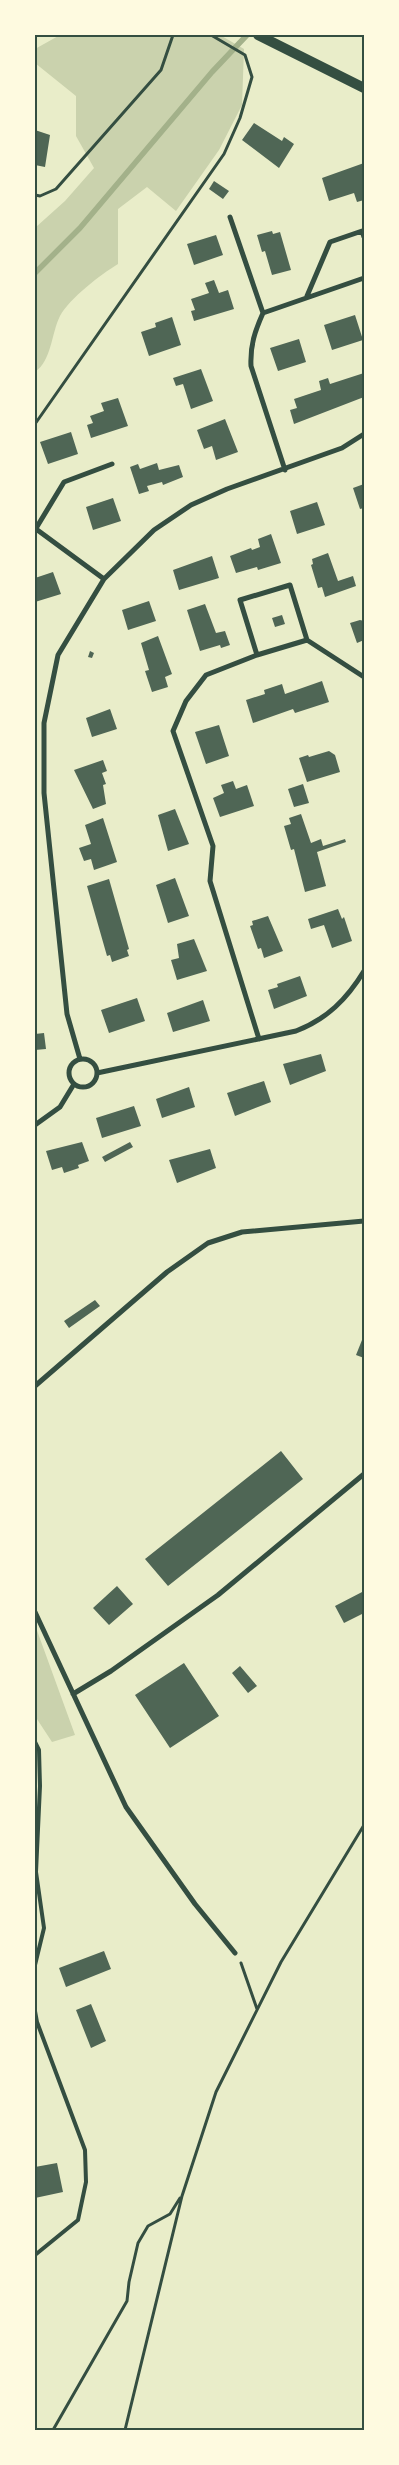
<svg xmlns="http://www.w3.org/2000/svg" width="399" height="2465" viewBox="0 0 399 2465" font-family="Bitter,serif">
	<rect width="100%" height="100%" fill="#e9edc9"/>
	<path fill="#cad2ad" d="M60 35H220L244 49 242 105 219 150 176 211 147 187 118 209V264C100 275 70 298 60 316 51 334 52 360 35 372L36 227 65 201 94 168 76 136V96L35 63V49Z
		M35 1625 75 1735 52 1742 35 1716Z"/>
	<g fill="none" stroke-linecap="round" stroke-linejoin="round">
		<path stroke="#a3b18a" stroke-width="5.5" d="M35 273 80 228 212 72 247 35"/>
	</g>
	<path fill="#4f6655" d="M254 123 282 141 284 137 294 144 279 168 242 140Z
		M35 130 50 135 45 167 35 165Z
		M364 163V200L357 202 354 193 329 201 322 178Z
		M214 181 229 191 223 199 209 189Z
		M272 231 273 234 280 232 291 270 272 275 265 251 262 252 257 235Z
		M216 235 223 255 194 265 187 244Z
		M214 280 219 293 228 290 234 309 194 321 191 311 195 310 191 299 209 293 205 283Z
		M355 315 363 340 332 350 324 325Z
		M172 317 181 345 149 356 141 332 156 327 155 323Z
		M299 339 306 362 278 371 270 348Z
		M201 369 213 401 191 409 183 384 176 386 173 378Z
		M364 373V397L294 424 290 410 297 408 294 399 321 390 319 381 328 378 330 384Z
		M118 398 128 426 91 438 87 425 93 423 90 416 104 411 101 403Z
		M225 419 238 452 216 460 212 446 204 449 197 430Z
		M71 432 78 454 48 464 40 442Z
		M157 463 159 470 179 465 183 477 163 485 162 482 147 486 149 491 139 494 130 467 138 464 140 469Z
		M364 484V508L360 509 353 488Z
		M113 498 121 521 93 530 86 507Z
		M317 502 325 525 297 534 290 511Z
		M271 534 281 563 258 570 257 567 236 573 230 556 251 548 252 550 260 547 258 539Z
		M328 553 338 581 353 576 356 586 325 597 322 587 318 588 311 565 313 564 312 559Z
		M212 556 219 578 179 590 173 570Z
		M53 572 61 594 35 602V578Z
		M149 601 156 621 128 630 122 610Z
		M205 604 216 633 225 631 230 645 221 648 220 645 200 651 187 610Z
		M282 615 285 624 275 627 272 618Z
		M360 620 364 621V640L357 643 350 623Z
		M158 636 172 674 165 677 168 687 152 692 145 671 149 670 141 643Z
		M90 651 94 653 92 658 88 657Z
		M322 681 329 702 295 713 293 709 253 723 246 700 265 694 264 690 282 684 285 694Z
		M110 709 117 729 92 737 86 718Z
		M219 725 229 756 206 764 195 732Z
		M329 751 335 755 340 772 307 782 299 758 308 755 309 757Z
		M103 760 107 771 102 773 106 784 103 785 106 804 93 809 74 770Z
		M233 781 236 789 247 785 254 806 220 817 213 798 224 793 221 785Z
		M303 784 309 803 294 807 288 789Z
		M175 809 189 844 168 851 158 815Z
		M301 814 311 843 321 839 323 846 345 839 346 842 317 852 326 886 305 892 294 849 291 850 284 826 291 824 289 818Z
		M103 818 117 862 94 870 91 859 84 861 79 848 91 844 85 825Z
		M175 878 189 916 168 923 156 885Z
		M109 879 129 949 127 950 129 956 112 962 110 955 107 956 87 886Z
		M338 909 342 919 344 917 352 941 332 948 324 925 311 929 308 919Z
		M268 916 283 951 264 958 261 948 258 949 250 926 253 925 252 921Z
		M194 939 207 971 177 980 171 960 179 958 177 944Z
		M300 976 307 996 274 1009 268 990 278 987 277 984Z
		M137 998 145 1021 109 1033 101 1010Z
		M203 1000 210 1021 173 1032 167 1013Z
		M44 1033 46 1049 35 1050V1034Z
		M321 1054 326 1071 290 1085 283 1064Z
		M264 1081 271 1102 235 1116 227 1093Z
		M189 1087 195 1107 162 1118 156 1099Z
		M134 1106 141 1126 102 1138 96 1118Z
		M82 1142 89 1161 78 1165 79 1168 64 1173 62 1167 52 1170 46 1151Z
		M130 1142 133 1147 105 1162 102 1157Z
		M210 1149 216 1168 177 1183 169 1160Z
		M95 1300 100 1306 69 1328 64 1321Z
		M362 1340 364 1341V1358L356 1355Z
		M281 1451 303 1479 168 1586 145 1559Z
		M117 1586 133 1604 109 1625 93 1608Z
		M364 1591V1613L344 1623 335 1606Z
		M184 1663 219 1716 170 1748 135 1695Z
		M240 1666 257 1686 248 1693 232 1673Z
		M104 1951 111 1969 66 1987 59 1968Z
		M91 2004 106 2041 91 2048 76 2010Z
		M57 2163 63 2192 35 2198V2167Z"/>
	<g fill="none" stroke-linecap="round" stroke-linejoin="round">
		<path stroke="#344e41" stroke-width="3" d="M35 195 40 196 56 189 161 70 173 35
			M35 424 224 154 240 118 252 77 245 55 211 35
			M241 1963 257 2009
			M53 2430 127 2301 129 2282 138 2243 148 2226 170 2214 180 2198
			M125 2430 182 2196 216 2092 281 1962 364 1825"/>
		<path stroke="#344e41" stroke-width="4" d="M35 1742 39 1750 40 1786 36 1872 44 1928 35 1965
			M35 2011 37 2022 85 2150 86 2182 78 2220 35 2255"/>
		<path stroke="#344e41" stroke-width="5" d="M230 217 263 313C255 331 250 345 251 366L285 470
			M307 296 330 242 362 231 364 237
			M263 313 364 278
			M36 529 104 579
			M35 530 64 482 112 464
			M257 655 240 600 290 585 307 640 364 677
			M259 1039 210 881 213 846 173 731 186 701 206 675 257 655 307 640
			M69 1073a14 14 0 1 1 28 0a14 14 0 1 1-28 0Z
			M80 1059 67 1014 44 793V723L58 655 104 579 154 530 191 505 227 489 342 448 364 434
			M97 1073 296 1031C327 1019 347 999 364 971
			M35 1125 60 1107 74 1084
			M35 1386 167 1272 208 1243 242 1232 364 1221
			M35 1612 126 1807 195 1904 235 1953
			M73 1694 111 1671 218 1595 364 1474"/>
		<path stroke="#344e41" stroke-width="10" d="M258 35 364 88"/>
	</g>
	<rect width="399" height="2465" fill="none" stroke="#fefae0" stroke-width="72"/>
	<rect x="36" y="36" width="327" height="2393" fill="none" stroke="#344e41" stroke-width="2"/>
</svg>
